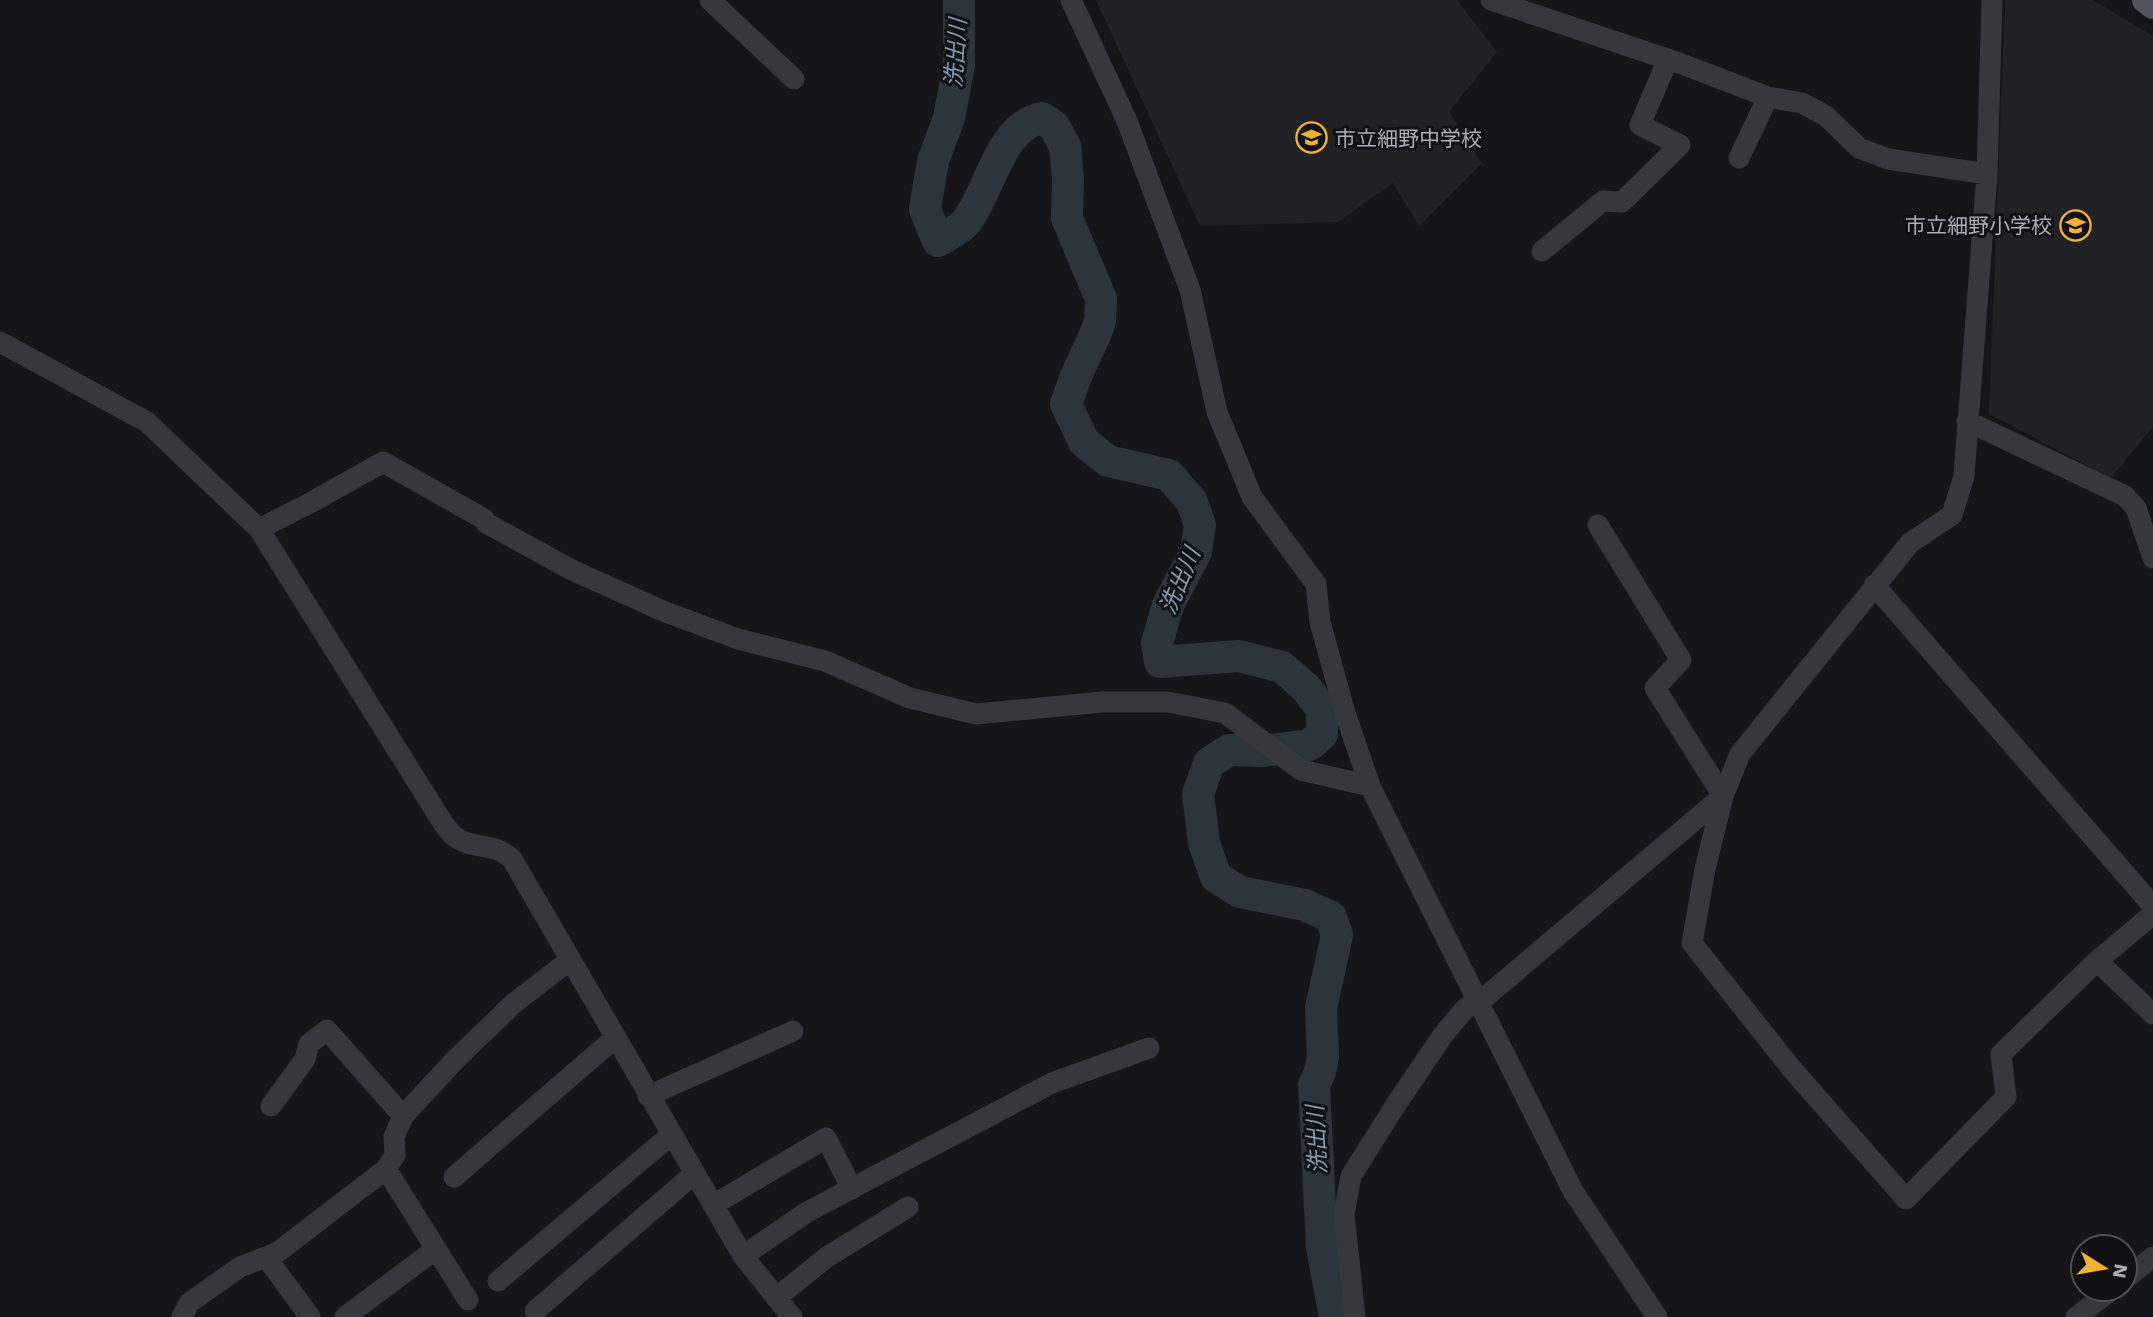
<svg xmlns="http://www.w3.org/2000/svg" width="2153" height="1317" viewBox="0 0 2153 1317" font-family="'Work Sans','Noto Sans JP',sans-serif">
	<rect width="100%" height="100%" fill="#161618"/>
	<path fill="#222225" d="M1096 0H1457L1497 52 1449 112 1482 163 1419 226 1393 183 1338 222 1200 226Z
		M2005 0H2093L2153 36V427L2111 478 1989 414Z"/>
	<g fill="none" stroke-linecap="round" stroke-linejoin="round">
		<path stroke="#2c353c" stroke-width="32" d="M959 0V65L949 118 933 161 925 209 937 239 938 241C947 235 960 230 966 222 990 192 999 126 1042 118L1054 126 1065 146 1068 179 1067 218 1101 299 1100 321 1095 335 1076 376 1066 404 1084 442 1108 461 1169 475 1192 502 1200 525 1196 552 1168 605 1157 643 1160 662 1239 656 1282 667 1306 688 1322 709V734L1310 745 1263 751 1229 750 1209 763 1198 794 1204 843 1216 877 1240 892 1305 905 1331 917 1337 935 1321 1008 1323 1057 1320 1072 1314 1085 1322 1248 1335 1317"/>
		<path stroke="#37383d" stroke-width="21" d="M710 0 794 79
			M1071 0 1127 121 1190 290 1217 412 1252 497 1316 584 1320 622 1345 713 1370 786
			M1491 0 1682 64 1768 97 1802 103 1826 116 1859 148 1888 159 1987 174
			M1992 0 1987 174 1964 476 1952 515 1910 543 1740 754 1723 796 1705 869 1692 943 1791 1068 1906 1199 2006 1097 2001 1054 2097 961 2153 914
			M1739 158 1768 97
			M1542 251 1603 201 1622 202 1680 145 1640 125 1668 59
			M0 342 147 422 259 529 443 823C446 827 450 833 454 836 473 851 494 841 512 859L743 1256 792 1317
			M1967 421 2125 496 2136 508 2153 558
			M1598 525 1681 660 1655 688 1723 796
			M259 529 312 502 383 462 484 519 486 523 572 570 663 611 738 639 825 661 910 698 976 714 1103 702H1168L1225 713 1301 770 1370 786 1573 1191 1657 1317
			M1874 585 2153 906
			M2097 961 2153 1014
			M648 1096 793 1031
			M271 1106 305 1059 309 1044 327 1030 403 1116
			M386 1169 468 1300
			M454 1177 615 1038
			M713 1205 826 1138 852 1189
			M743 1256 807 1212 1052 1083 1149 1048
			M2125 1279 2153 1257
			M498 1281 671 1135
			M776 1298 827 1257 908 1207
			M535 1311 694 1174
			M182 1317 189 1303 240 1267 266 1257
			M310 1317 266 1257 278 1252 386 1169 395 1155 394 1137 403 1116 455 1060 513 1004 570 960
			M345 1317 436 1249
			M1355 1317 1344 1214 1351 1176 1395 1106 1443 1035 1464 1010 1476 1001 1483 999 1723 796
			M2076 1317 2113 1289"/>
		<path stroke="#53555c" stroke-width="26" d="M2145 0 2153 6"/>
	</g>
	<defs>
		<symbol id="school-ring" viewBox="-11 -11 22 22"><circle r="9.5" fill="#111113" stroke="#f2b134" stroke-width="1.5"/><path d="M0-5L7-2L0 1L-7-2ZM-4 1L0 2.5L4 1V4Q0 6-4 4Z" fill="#f2b134"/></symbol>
	</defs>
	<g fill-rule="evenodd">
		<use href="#school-ring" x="1294" y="120" width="35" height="35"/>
		<use href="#school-ring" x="2058" y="208" width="35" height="35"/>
	</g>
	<g text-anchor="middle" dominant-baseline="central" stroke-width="6" stroke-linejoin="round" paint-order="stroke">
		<g font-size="21" fill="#a8adb8" stroke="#111113" text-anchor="start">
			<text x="1335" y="138">市立細野中学校</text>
			<text x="2052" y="225" text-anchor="end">市立細野小学校</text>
		</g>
		<g font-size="23" font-style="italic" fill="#7f9bb3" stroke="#111113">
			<text transform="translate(956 53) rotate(-86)">洗出川</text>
			<text transform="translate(1180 581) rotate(-67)">洗出川</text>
			<text transform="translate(1317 1140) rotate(-93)">洗出川</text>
		</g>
	</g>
	<g transform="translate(2104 1268) rotate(101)"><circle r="33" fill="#111113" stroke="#4d4f55" stroke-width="2"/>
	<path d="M0-5L12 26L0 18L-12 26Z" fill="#f2b134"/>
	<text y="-10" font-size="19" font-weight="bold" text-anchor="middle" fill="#a8adb8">N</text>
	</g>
</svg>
